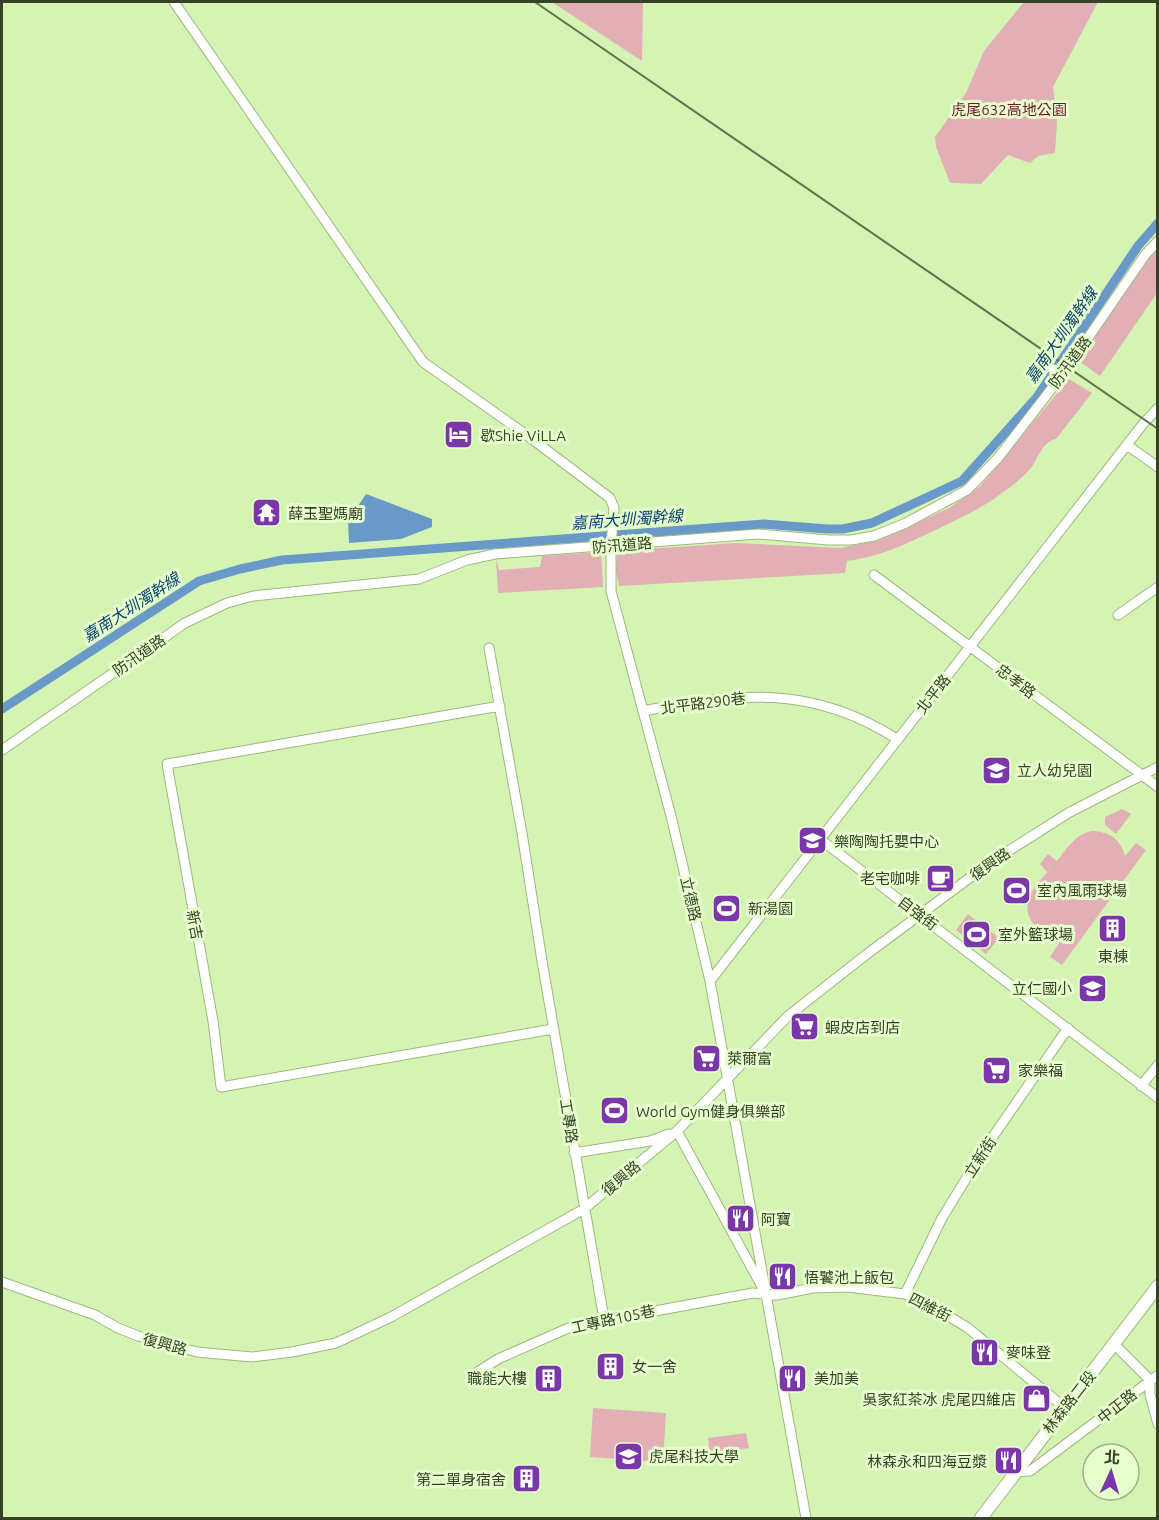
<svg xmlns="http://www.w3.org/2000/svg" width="1159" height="1520" viewBox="0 0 1159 1520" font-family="Ubuntu,'Noto Sans TC',sans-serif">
	<rect width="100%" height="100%" fill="#d5f4b4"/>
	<path fill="#e2afb6" d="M552 2H643L642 61Z
		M1024 2H1098L1053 87 1057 122 1055 153 1038 156 1030 163 1008 155 981 184 950 183 936 147 935 137 966 93 984 51Z
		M1157 247V293L1100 376 1077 360Z
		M1069 379 1092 393 1056 439C1044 441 1039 455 1033 465 1026 475 1012 486 1002 493 983 508 960 518 938 529 905 544 883 556 847 561L845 573 619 586 616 571 617 551 736 543 840 548 879 540 949 508 980 486Z
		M601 552 603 587 498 593 496 559 499 570 540 567 542 556Z
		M1122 809 1131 814 1116 834 1105 825V817Z
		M1092 831C1109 831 1121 840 1125 856L1136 843 1146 850 1062 965 1050 957 1063 937C1042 938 1020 919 1030 896 1034 885 1046 875 1053 865L1047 872 1040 864 1048 854 1057 861C1067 849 1075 834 1092 831Z
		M968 914 999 938 986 954 956 930Z
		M593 1408 666 1413 663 1462 590 1457Z
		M746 1433 749 1448 710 1455 708 1438Z"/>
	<path fill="#6899c8" d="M366 494 432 519V527L401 539 349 543 348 521Z"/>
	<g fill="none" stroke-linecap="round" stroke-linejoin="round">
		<path stroke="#6899c8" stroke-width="9" d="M2 709 199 581 240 569 282 560 764 524 827 529H843L872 523 962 481 1037 397 1138 246 1158 223"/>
		<defs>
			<path id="minor" d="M174 2 423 362 528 436 610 498 614 508 611 546V591L671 816 710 981 766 1294
				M1045 364 1062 375
				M1127 445 1158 467
				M874 575 1158 787
				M1118 615 1158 587
				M489 648 522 833 542 961 604 1319
				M500 706 167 764 213 1021 221 1087 553 1029
				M643 711C739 693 811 684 897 739
				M2 750 185 623 227 603 253 596 419 579 467 560 495 554 758 534 828 540H851L874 536 906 523 967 490 998 458 1066 370 1145 255 1158 241
				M820 839 1158 1098
				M710 981 1143 424 1158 408
				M1141 1086 1158 1065
				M677 1131 766 1294 806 1518
				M574 1153 650 1141 669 1134
				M2 1282 95 1315 118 1328 138 1336 197 1352 252 1357 292 1352 336 1343 391 1317 584 1209 677 1131 788 1016 867 954 991 862 1070 812 1158 767
				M905 1294 942 1218 983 1151 1068 1028
				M1113 1343 1150 1380V1395L1158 1424
				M471 1376 498 1359 573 1326 753 1293 777 1295 813 1288 847 1287 905 1294 939 1310 968 1328 1065 1408
				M1015 1472 1030 1471 1158 1375"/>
			<path id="major" d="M981 1518 1158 1286"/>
		</defs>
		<use href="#minor" stroke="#9db97d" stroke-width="11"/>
		<use href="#major" stroke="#9db97d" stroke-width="14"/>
		<use href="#minor" stroke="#fff" stroke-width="9"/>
		<use href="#major" stroke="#fff" stroke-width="12"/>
		<path stroke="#60714d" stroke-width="2" d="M535 2 1158 429"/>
	</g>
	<defs>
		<symbol id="hotel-square" viewBox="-11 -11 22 22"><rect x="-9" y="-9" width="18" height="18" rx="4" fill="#7b36a9" stroke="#e6ffcc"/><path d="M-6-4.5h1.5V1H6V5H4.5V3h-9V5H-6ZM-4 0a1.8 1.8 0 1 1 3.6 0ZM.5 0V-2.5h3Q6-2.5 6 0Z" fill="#fff"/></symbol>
		<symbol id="temple-square" viewBox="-11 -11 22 22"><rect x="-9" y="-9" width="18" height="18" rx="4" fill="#7b36a9" stroke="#e6ffcc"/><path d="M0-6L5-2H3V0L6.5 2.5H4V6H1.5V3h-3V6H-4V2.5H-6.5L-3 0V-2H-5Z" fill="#fff"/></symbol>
		<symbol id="school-square" viewBox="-11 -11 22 22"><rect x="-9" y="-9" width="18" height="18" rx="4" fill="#7b36a9" stroke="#e6ffcc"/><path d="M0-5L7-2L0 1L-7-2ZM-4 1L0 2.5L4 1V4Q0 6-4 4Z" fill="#fff"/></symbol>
		<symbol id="cafe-square" viewBox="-11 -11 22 22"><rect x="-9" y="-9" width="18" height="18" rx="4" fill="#7b36a9" stroke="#e6ffcc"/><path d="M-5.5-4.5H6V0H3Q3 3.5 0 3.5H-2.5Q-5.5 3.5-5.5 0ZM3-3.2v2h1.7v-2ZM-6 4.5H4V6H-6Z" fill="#fff"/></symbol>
		<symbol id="stadium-square" viewBox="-11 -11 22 22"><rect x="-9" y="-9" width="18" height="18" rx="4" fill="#7b36a9" stroke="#e6ffcc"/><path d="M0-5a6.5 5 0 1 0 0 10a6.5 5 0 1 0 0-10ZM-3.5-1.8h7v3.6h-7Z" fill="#fff"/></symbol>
		<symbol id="building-square" viewBox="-11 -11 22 22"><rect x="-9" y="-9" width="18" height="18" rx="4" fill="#7b36a9" stroke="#e6ffcc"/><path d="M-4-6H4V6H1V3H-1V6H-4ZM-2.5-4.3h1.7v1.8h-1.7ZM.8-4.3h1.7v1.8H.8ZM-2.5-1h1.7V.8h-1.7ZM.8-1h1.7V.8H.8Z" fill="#fff"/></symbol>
		<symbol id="supermarket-square" viewBox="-11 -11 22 22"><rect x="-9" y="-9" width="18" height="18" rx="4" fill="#7b36a9" stroke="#e6ffcc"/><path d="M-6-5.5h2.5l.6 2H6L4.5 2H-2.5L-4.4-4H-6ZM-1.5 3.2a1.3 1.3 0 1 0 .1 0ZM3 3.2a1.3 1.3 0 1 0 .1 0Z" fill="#fff"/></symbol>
		<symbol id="restaurant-square" viewBox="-11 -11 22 22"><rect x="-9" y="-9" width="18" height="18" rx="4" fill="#7b36a9" stroke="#e6ffcc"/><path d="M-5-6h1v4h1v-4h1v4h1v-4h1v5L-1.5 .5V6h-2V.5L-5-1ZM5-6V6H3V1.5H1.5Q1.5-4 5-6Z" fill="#fff"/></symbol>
		<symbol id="shop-square" viewBox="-11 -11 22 22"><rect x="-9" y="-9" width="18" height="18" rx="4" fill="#7b36a9" stroke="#e6ffcc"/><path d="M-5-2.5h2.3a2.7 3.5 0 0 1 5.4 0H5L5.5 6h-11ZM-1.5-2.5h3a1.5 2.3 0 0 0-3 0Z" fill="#fff"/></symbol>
		<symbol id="university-square" viewBox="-11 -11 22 22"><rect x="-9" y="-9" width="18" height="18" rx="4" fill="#7b36a9" stroke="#e6ffcc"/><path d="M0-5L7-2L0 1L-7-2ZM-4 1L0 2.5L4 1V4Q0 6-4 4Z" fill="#fff"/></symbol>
	</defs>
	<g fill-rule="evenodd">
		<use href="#hotel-square" x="442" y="418" width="33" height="33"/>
		<use href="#temple-square" x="250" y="496" width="33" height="33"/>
		<use href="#school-square" x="980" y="754" width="33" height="33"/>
		<use href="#school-square" x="796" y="824" width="33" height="33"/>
		<use href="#cafe-square" x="924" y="862" width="33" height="33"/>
		<use href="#stadium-square" x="1000" y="874" width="33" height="33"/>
		<use href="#stadium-square" x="710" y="892" width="33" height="33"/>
		<use href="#building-square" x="1096" y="912" width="33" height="33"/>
		<use href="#stadium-square" x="960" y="918" width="33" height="33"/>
		<use href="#school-square" x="1076" y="972" width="33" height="33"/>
		<use href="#supermarket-square" x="788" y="1010" width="33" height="33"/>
		<use href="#supermarket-square" x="690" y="1042" width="33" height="33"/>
		<use href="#supermarket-square" x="980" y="1054" width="33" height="33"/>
		<use href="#stadium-square" x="598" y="1094" width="33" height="33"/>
		<use href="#restaurant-square" x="724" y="1202" width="33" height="33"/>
		<use href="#restaurant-square" x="766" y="1260" width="33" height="33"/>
		<use href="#restaurant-square" x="968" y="1336" width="33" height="33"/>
		<use href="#building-square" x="594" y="1350" width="33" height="33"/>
		<use href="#building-square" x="532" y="1362" width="33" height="33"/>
		<use href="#restaurant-square" x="776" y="1362" width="33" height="33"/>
		<use href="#shop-square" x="1020" y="1382" width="33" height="33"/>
		<use href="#university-square" x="612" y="1440" width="33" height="33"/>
		<use href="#restaurant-square" x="992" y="1444" width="33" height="33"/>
		<use href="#building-square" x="510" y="1462" width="33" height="33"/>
	</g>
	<g text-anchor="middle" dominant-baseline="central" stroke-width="6" stroke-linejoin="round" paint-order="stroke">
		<g font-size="15" fill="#6b162f" stroke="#e6ffcc">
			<text x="1009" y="109">虎尾632高地公園</text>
		</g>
		<g font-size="15" fill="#364128" stroke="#e6ffcc">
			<text transform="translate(1070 362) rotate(-54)">防汛道路</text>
			<text transform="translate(622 545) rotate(-5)">防汛道路</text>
			<text transform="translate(139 655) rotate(-35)">防汛道路</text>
			<text transform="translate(1016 681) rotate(37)">忠孝路</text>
			<text transform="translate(933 694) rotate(-52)">北平路</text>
			<text transform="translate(703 703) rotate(-7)">北平路290巷</text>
			<text transform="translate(990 864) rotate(-35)">復興路</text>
			<text transform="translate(691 899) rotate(77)">立德路</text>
			<text transform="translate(918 913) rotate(37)">自強街</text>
			<text transform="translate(195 925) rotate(79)">新吉</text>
			<text transform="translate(569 1121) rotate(81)">工專路</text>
			<text transform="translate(980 1157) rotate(-57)">立新街</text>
			<text transform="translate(621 1178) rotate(-40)">復興路</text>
			<text transform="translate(930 1307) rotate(27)">四維街</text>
			<text transform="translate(613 1319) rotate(-12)">工專路105巷</text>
			<text transform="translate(165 1344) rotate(15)">復興路</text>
			<text transform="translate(1069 1402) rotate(-52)">林森路二段</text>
			<text transform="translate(1117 1406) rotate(-38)">中正路</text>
		</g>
		<g font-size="15" fill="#364128" stroke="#e6ffcc" text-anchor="start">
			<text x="480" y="435">歇Shie ViLLA</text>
			<text x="288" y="513">薛玉聖媽廟</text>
			<text x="1017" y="770">立人幼兒園</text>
			<text x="834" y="841">樂陶陶托嬰中心</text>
			<text x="920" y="878" text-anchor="end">老宅咖啡</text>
			<text x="1037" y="890">室內風雨球場</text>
			<text x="748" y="908">新湯園</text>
			<text x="998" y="934">室外籃球場</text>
			<text x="1113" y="956" text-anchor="middle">東棟</text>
			<text x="1072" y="988" text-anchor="end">立仁國小</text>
			<text x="825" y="1027">蝦皮店到店</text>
			<text x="727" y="1058">萊爾富</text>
			<text x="1018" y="1070">家樂福</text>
			<text x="636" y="1111">World Gym健身俱樂部</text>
			<text x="761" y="1219">阿寶</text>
			<text x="804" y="1277">悟饕池上飯包</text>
			<text x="1006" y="1352">麥味登</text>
			<text x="632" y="1366">女一舍</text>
			<text x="527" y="1378" text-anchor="end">職能大樓</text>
			<text x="814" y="1378">美加美</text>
			<text x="1016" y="1399" text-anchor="end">吳家紅茶冰 虎尾四維店</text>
			<text x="649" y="1456">虎尾科技大學</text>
			<text x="987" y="1461" text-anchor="end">林森永和四海豆漿</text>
			<text x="506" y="1479" text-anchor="end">第二單身宿舍</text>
		</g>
		<g font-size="16" font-style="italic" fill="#0b4371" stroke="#e6ffcc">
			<text transform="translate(1061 335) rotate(-55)">嘉南大圳濁幹線</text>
			<text transform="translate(627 519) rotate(-4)">嘉南大圳濁幹線</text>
			<text transform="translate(131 607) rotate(-33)">嘉南大圳濁幹線</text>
		</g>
	</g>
	<rect width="1159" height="1520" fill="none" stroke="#364128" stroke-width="6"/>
	<g transform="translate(1111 1472) rotate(4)"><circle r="28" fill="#e6ffcc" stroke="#a0b38a" stroke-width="1.5"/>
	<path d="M0-4.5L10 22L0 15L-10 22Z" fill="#7b36a9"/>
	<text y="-9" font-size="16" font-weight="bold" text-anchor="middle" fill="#364128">北</text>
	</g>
</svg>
